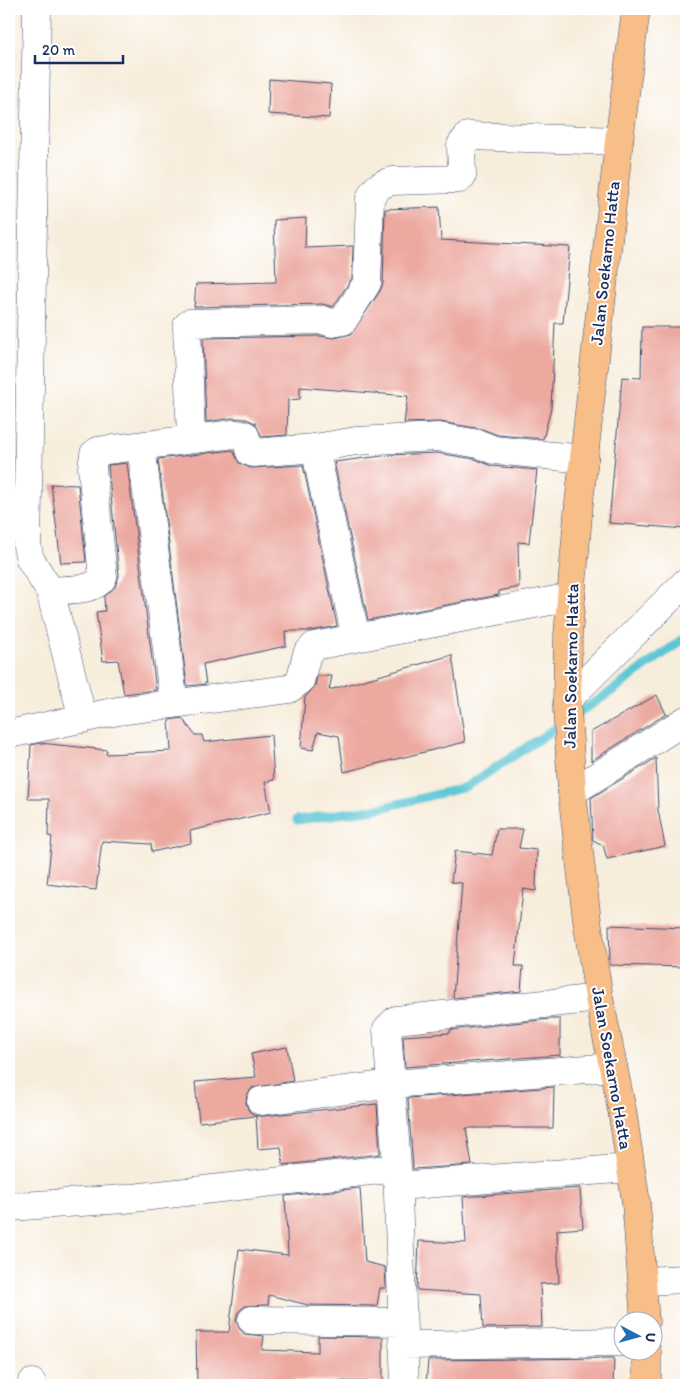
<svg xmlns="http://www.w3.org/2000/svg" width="695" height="1394" viewBox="0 0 695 1394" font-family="Itim,sans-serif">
	<rect width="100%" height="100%" fill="#fff"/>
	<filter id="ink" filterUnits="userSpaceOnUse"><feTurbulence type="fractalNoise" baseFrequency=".02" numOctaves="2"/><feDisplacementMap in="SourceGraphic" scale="10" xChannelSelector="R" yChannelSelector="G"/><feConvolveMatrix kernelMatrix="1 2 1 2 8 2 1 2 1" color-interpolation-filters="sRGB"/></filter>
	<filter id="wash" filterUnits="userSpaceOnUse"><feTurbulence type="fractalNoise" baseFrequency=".0096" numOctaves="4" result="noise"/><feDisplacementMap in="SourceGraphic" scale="20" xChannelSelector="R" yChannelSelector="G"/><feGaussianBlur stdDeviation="1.12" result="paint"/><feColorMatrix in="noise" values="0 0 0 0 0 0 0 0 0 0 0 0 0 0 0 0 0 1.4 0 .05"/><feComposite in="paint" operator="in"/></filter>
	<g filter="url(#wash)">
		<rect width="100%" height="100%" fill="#f7eddb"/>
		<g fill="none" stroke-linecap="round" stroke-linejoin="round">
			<path stroke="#5bc6d5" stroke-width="9" d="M297 820 381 808 466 787 609 693 686 637"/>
		</g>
		<g id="blocks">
			<path fill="#eca9a0" d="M269 79 331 84 329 118 268 114Z
				M439 207 441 240 570 247 563 323H555L551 408 543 439 498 435 482 429 440 422 404 423 408 396 300 387V399L288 400 287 435 262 437 255 423 246 419 232 418 206 422 203 338 321 336 334 338 351 334 380 291 383 284 385 209Z
				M306 218 305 248 353 246 352 278 333 307 323 304 194 307 196 284 276 282 274 220Z
				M642 327H686V529L609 523 622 377 641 378Z
				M233 450 239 463 250 468 303 465 337 626 311 631H285L286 646 203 664 206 684 187 686 158 459Z
				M437 453 475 459 492 466 537 470 529 543 518 542 519 587 499 591V595L368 620 334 462 390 455Z
				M127 463 156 690 124 694 118 660 103 661 96 612 105 611 104 597 115 587 119 576 108 465Z
				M51 484 78 485 86 562 61 563Z
				M452 655 465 742 344 772 339 736 318 732 313 750 301 748 305 697 315 686 317 676H332L329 690Z
				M657 695 666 714 591 761V732Z
				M182 718 195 735H202L204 742 271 735 274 780 265 782 271 812 190 831 191 843 152 852 151 844 102 841 96 890 47 884 52 837 48 836 49 799H28L31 745 40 743 107 750 106 754 171 751 169 720Z
				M656 758 658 810 665 846 607 859 603 845 593 840 591 798Z
				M497 829H523L519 848 537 850 536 891 523 889 515 966H523L521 991 453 998 462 883 451 882 455 851 492 855Z
				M609 925 686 928V967L610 965Z
				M550 1019H560V1055L405 1067 403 1036 450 1033V1030Z
				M287 1047 293 1081 252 1088 247 1095 246 1103 249 1111 255 1116H263L377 1104 380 1154 283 1165 281 1147 258 1149 256 1116 199 1122 195 1082 256 1077 251 1054Z
				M554 1087 553 1128H466L472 1165 413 1169 408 1098Z
				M360 1188 365 1262 385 1267 386 1288H380L377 1306 308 1305 269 1295 268 1305 245 1306 238 1312 236 1320 239 1328 244 1334 264 1336 262 1350 318 1352V1336L383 1337V1382L278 1380V1385H197L196 1332H229L239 1249 288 1255 285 1196Z
				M580 1188 583 1228 557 1230 559 1283 540 1284 542 1327 483 1328 481 1294 417 1290 419 1241 466 1243 463 1197Z
				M614 1358 613 1385H426L428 1360Z"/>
		</g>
	</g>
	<g filter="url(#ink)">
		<use href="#blocks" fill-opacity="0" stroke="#3c4c71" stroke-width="1"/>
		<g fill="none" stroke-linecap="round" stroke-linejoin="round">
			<defs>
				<path id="minor" d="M37 9 27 546 30 559 50 591 83 719
					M191 439 187 326 190 323 323 320 332 323 343 321 367 283 370 199C374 188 381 184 392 181L459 179 462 176 461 145 468 136 619 141
					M141 446 174 704
					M315 448 356 638
					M50 591C65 589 95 592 103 577L92 468 94 454 98 451 234 434 245 435 250 452 254 453 315 448 356 441 438 437 479 444 494 450 584 459
					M567 700 686 582
					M9 734 118 711 289 689 300 681 307 654 314 646 571 597
					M572 792 686 720
					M261 1101 392 1084 613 1067
					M398 1186 630 1168
					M9 1207 124 1199 397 1168
					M643 1281 686 1279
					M252 1320 402 1322
					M403 1345 622 1342
					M32 1383V1385
					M405 1385 397 1168 387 1029 396 1020 599 998"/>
				<path id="primary" d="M636 9 619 141 579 503 568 635 567 708 572 792 587 920 599 998 622 1110 636 1202 645 1322
					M647 1352V1385"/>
			</defs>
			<use href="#minor" stroke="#3c4c71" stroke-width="29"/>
			<use href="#primary" stroke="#3c4c71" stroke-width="29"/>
			<use href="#minor" stroke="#fff" stroke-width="28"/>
			<use href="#primary" stroke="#f7be88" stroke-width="28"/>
		</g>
	</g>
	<g text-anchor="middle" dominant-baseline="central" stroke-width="4" stroke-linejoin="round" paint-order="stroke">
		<g font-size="18" fill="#1b2f5e" stroke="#fff">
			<text transform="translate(605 263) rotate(-84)">Jalan Soekarno Hatta</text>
			<text transform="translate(571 666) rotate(-89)">Jalan Soekarno Hatta</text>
			<text transform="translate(612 1068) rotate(80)">Jalan Soekarno Hatta</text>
		</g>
	</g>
	<rect width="695" height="1394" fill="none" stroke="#fff" stroke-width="30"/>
	<g transform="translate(638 1336) rotate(96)"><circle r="24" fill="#ffffff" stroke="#a4acbf"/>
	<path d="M0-4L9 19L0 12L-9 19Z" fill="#1f6fb2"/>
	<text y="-8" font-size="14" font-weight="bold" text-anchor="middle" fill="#1b2f5e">U</text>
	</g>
	<path d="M35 55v8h88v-8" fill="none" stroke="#1b2f5e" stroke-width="2.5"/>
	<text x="42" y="55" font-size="15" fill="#1b2f5e" stroke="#ffffff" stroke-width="4" paint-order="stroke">20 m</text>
</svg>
